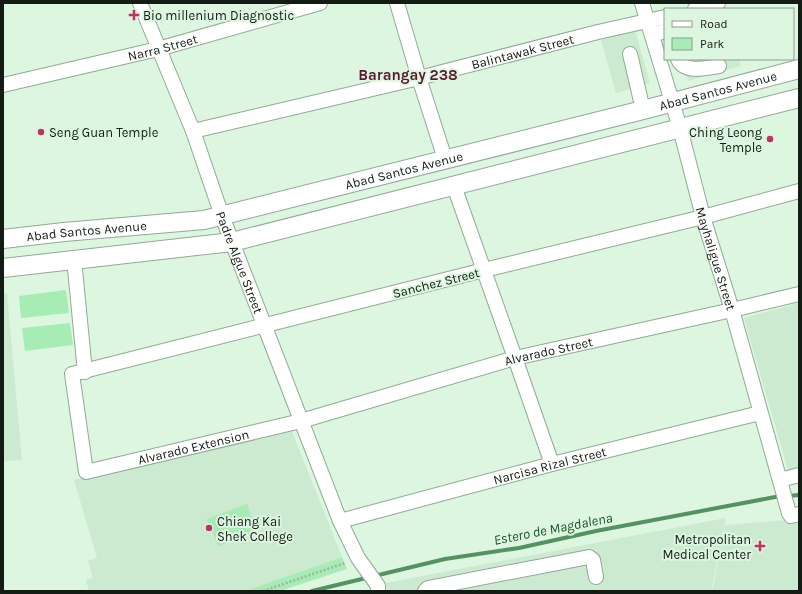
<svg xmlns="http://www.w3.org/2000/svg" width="802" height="594" viewBox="0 0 802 594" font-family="Karla,sans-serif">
	<rect width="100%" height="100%" fill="#ddf6e0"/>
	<path fill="#cbead0" d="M635 30 650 83 616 93 601 40Z
		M682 59H739L741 66 688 81Z
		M3 294H7L22 460 3 461Z
		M799 303V483L792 484 744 318Z
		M291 429 342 557 245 591H89L86 580 93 578 88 561 97 558 74 480 277 432Z
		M726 518 711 591H385L386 583Z
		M799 519V591H712L725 525Z"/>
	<path fill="#a7ecb4" d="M66 290 69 313 21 318 19 296Z
		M70 323 73 345 25 351 22 328Z
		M247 504 257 532 218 546 207 519Z
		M342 557 347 569 280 591H245Z"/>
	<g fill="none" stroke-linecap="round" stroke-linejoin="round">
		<path stroke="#559262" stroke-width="4" d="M312 591 445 559 519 548 596 531 775 497 799 495"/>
		<defs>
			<g id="minor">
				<path id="s1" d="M140 3 193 131 222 216 340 521 358 558 378 586V591"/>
				<path d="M397 3 419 78 445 159"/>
				<path id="s2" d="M642 3 680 128 703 217 732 310 789 513 791 516 799 514"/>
				<path d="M695 9 718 3"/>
				<path d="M652 35 665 31"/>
				<path d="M630 54 643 110"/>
				<path d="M678 59C684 74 707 68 719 66"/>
				<path id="s3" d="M3 85 158 49 320 3"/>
				<path id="s4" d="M193 131 419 78 598 32 665 17"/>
				<path d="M454 186 515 358 552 464"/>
				<path id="s5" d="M799 191 703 217 484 270 72 374 86 472 301 421 515 358 732 310 799 294"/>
				<path d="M74 259 85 372"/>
				<path d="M780 480 799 475"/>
				<path id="s6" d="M340 521 552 464 760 413"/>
				<path d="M425 591 428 588 589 557 593 560 596 577"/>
			</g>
			<g id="major">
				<path id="s7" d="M3 239 64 232 204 220 643 110 799 69"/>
				<path d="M3 268 232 242 799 98"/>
			</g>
		</defs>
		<use href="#minor" stroke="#92a996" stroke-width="16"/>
		<use href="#major" stroke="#92a996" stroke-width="20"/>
		<path stroke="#9fb3a1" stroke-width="2.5" stroke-dasharray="2 2" stroke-linecap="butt" d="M263 591 345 563"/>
		<use href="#minor" stroke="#fff" stroke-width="14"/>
		<use href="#major" stroke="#fff" stroke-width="18"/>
	</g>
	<g fill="#be3264" stroke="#ddf6e0" stroke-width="1.5">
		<path d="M132 9h4v4h4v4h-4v4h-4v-4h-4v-4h4z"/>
		<circle cx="41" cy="132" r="4"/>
		<circle cx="770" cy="139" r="4"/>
		<circle cx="209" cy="528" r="4"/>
		<path d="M758 540h4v4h4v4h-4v4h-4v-4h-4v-4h4z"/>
	</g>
	<g text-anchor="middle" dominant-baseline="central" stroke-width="4" stroke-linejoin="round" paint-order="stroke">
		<g font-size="13" fill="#121b14" stroke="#ddf6e0" text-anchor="start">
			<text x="143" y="15">Bio millenium Diagnostic</text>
			<text x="49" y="132">Seng Guan Temple</text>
			<text x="762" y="132" text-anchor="end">Ching Leong<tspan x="762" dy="15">Temple</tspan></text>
			<text x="217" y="521">Chiang Kai<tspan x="217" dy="15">Shek College</tspan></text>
			<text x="751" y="539" text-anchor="end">Metropolitan<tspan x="751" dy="15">Medical Center</tspan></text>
		</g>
		<g font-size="13" fill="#121b14" stroke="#ddf6e0">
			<text stroke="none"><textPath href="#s3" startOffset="164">Narra Street</textPath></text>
			<text stroke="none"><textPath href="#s4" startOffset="339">Balintawak Street</textPath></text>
			<text stroke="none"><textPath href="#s7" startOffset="732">Abad Santos Avenue</textPath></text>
			<text stroke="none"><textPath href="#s7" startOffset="408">Abad Santos Avenue</textPath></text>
			<text stroke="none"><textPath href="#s7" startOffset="84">Abad Santos Avenue</textPath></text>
			<text stroke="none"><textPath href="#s2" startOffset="266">Mayhaligue Street</textPath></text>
			<text stroke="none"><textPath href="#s1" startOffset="278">Padre Algue Street</textPath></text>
			<text transform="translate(436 283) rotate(-14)">Sanchez Street</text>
			<text stroke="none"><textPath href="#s5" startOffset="1327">Alvarado Street</textPath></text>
			<text stroke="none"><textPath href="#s5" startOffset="959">Alvarado Extension</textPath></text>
			<text stroke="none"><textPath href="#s6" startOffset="217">Narcisa Rizal Street</textPath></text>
		</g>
		<g font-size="14" font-style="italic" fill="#18532a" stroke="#ddf6e0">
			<text transform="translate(553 529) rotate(-11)">Estero de Magdalena</text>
		</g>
		<g font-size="15" font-weight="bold" fill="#5b182f" stroke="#ddf6e0">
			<text x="408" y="75">Barangay 238</text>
		</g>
	</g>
	<rect width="802" height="594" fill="none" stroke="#121b14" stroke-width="8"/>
	<rect x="664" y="8" width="130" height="52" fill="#ddf6e0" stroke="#8c9e8e"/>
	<rect x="672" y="21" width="20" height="6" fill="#ffffff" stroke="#8c9e8e"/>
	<text x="700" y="28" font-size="12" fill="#121b14">Road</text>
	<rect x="672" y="38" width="20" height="12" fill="#a7ecb4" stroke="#8c9e8e"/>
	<text x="700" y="48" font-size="12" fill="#121b14">Park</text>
</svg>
